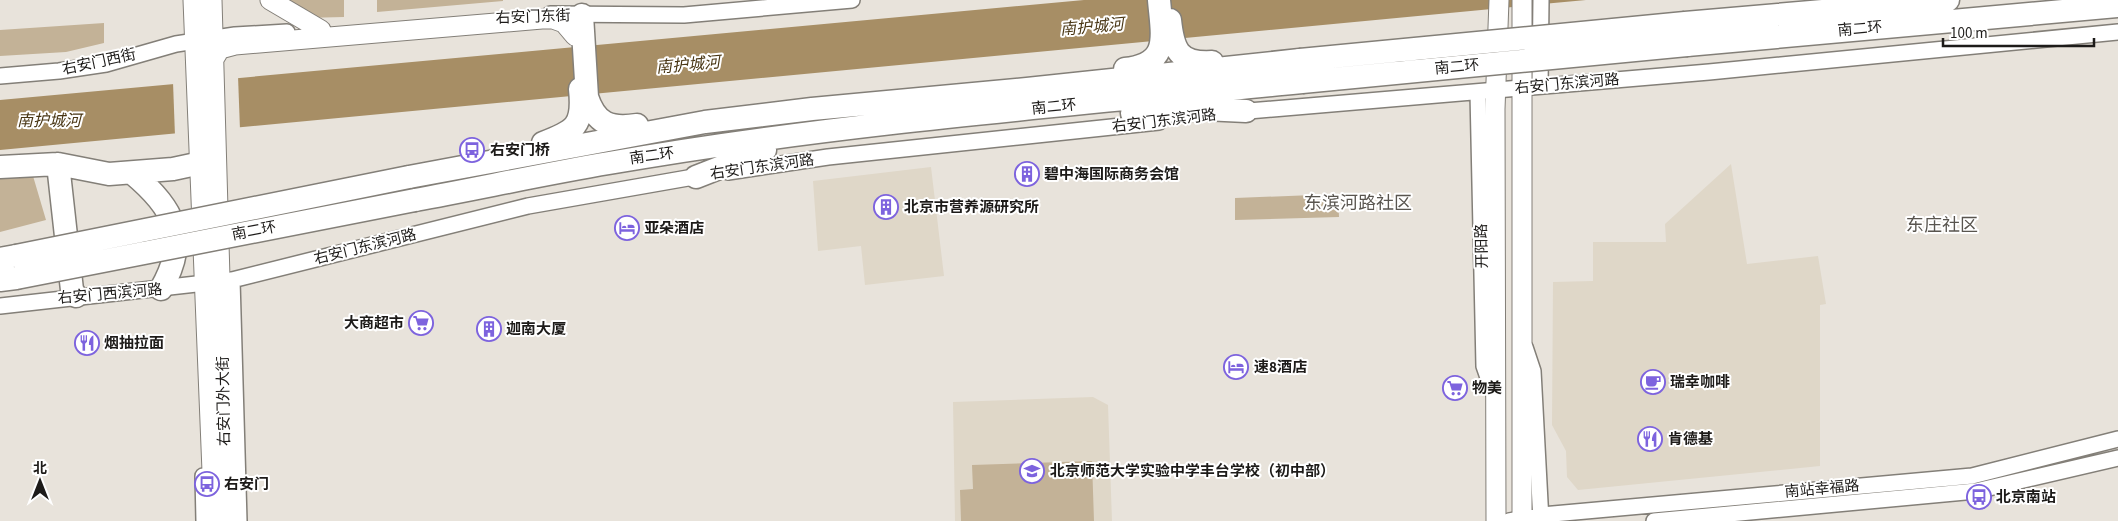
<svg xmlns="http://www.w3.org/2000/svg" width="2118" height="521" viewBox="0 0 2118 521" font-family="'Source Sans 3','Noto Sans SC',sans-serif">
	<rect width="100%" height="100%" fill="#e8e3db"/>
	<path fill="#dfd7c8" d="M1731 164 1747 264 1818 256 1826 304 1820 305V466L1578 490 1567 477 1566 451 1552 425 1553 282 1593 281V242H1666L1665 224Z
		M931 167 944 276 865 285 861 246 818 251 813 181Z
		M1093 397 1108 405 1112 521H955L953 402Z"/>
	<path fill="#c3b297" d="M274 0H344V17L303 18Z
		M377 0H503V1L377 12Z
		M104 23V43L66 52 0 56V30Z
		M33 176 46 220 0 232V179Z
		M1338 194 1339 217 1235 220V198Z
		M1092 461 1094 521H961L960 490 973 489 972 465Z"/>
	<path fill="#a78e65" d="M1084 0H1586L0 150V100Z"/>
	<path fill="#e8e3db" d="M238 76 240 130 175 136 173 82Z"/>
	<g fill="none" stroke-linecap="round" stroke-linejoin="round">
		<defs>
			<path id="minor" d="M550 14 684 15 852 0
				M0 76 59 71 106 64 176 44 235 35 287 32
				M1540 86 1541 0
				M1478 93 1484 366 1493 392
				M1237 112 1709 72 2118 32
				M728 172 828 157 1159 122
				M232 280 239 521
				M0 306 232 280 528 206 705 175
				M1525 347 1533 371 1541 521
				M203 476 204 521
				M1509 521 1542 515 1972 476 2118 439
				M1654 521 1976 491 2118 458"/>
			<path id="major" d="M193 0 214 521
				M212 0 227 521
				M270 0 321 30
				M214 59 220 49 235 45 542 19H553L564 23 575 36
				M1496 521 1495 109 1499 0
				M1522 521V0"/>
			<path id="highway" d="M582 15 587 97C596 124 610 129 637 125
				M1170 20C1173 49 1178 64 1212 62
				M1685 23 1948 0
				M1687 45 2118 6
				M1125 69C1171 64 1162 36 1159 0
				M1132 113 1204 109 1246 111
				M543 143C575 131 584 126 580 89
				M58 164 72 290 76 296
				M0 167 58 164 109 174 173 169 201 163
				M132 173C173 207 191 237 161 289
				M409 177 705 122 812 109 1027 89 1300 60
				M696 177 765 150
				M415 200C480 188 544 174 609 163 838 123 1071 105 1302 82
				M0 259 16 256
				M0 280 16 278"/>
		</defs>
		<use href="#minor" stroke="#837f78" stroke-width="18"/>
		<use href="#major" stroke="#837f78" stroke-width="21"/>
		<use href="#highway" stroke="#837f78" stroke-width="25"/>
		<use href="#minor" stroke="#fff" stroke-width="15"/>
		<use href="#major" stroke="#fff" stroke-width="19"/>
		<use href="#highway" stroke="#fff" stroke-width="22"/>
		<defs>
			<path id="highway-bridge" d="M1300 60 1685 23
				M1302 82 1687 45
				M16 256 409 177
				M16 278 415 200"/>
		</defs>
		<use href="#highway-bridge" stroke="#837f78" stroke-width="25" stroke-linecap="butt"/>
		<use href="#highway-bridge" stroke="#fff" stroke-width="22"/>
	</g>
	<defs>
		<symbol id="bus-ring" viewBox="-11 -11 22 22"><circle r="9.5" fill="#fff" stroke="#7d63de" stroke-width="1.5"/><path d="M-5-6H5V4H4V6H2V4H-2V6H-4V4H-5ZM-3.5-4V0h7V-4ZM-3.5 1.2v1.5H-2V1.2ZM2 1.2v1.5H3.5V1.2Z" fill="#7d63de"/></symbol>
		<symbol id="building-ring" viewBox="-11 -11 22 22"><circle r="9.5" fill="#fff" stroke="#7d63de" stroke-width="1.5"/><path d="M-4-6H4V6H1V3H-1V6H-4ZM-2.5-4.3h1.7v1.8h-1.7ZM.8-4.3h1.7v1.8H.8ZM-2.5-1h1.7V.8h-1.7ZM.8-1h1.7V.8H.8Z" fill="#7d63de"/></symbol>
		<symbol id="hotel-ring" viewBox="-11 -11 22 22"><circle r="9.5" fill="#fff" stroke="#7d63de" stroke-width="1.5"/><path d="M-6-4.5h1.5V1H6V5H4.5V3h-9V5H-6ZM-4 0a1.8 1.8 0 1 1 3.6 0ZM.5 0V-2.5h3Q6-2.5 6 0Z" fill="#7d63de"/></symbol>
		<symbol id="supermarket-ring" viewBox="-11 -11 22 22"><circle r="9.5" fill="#fff" stroke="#7d63de" stroke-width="1.5"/><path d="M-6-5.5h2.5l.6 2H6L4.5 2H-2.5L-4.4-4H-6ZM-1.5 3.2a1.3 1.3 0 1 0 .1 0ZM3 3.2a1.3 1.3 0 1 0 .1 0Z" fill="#7d63de"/></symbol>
		<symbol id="restaurant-ring" viewBox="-11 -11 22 22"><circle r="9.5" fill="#fff" stroke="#7d63de" stroke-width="1.5"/><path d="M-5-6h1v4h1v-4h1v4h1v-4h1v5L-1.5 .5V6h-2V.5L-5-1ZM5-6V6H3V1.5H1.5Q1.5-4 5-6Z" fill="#7d63de"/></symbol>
		<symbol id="cafe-ring" viewBox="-11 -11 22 22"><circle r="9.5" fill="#fff" stroke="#7d63de" stroke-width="1.5"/><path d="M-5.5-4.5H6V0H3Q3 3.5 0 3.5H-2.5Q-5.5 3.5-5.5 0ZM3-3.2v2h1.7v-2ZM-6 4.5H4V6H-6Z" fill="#7d63de"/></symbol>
		<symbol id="school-ring" viewBox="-11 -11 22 22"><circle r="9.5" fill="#fff" stroke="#7d63de" stroke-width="1.5"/><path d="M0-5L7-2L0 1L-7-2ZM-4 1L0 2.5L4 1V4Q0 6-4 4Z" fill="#7d63de"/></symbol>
	</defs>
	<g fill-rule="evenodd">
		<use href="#bus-ring" x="458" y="136" width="28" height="28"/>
		<use href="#building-ring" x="1013" y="160" width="28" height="28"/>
		<use href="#building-ring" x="872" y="193" width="28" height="28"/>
		<use href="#hotel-ring" x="613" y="214" width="28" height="28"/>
		<use href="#supermarket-ring" x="407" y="309" width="28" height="28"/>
		<use href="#building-ring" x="475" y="315" width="28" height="28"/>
		<use href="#restaurant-ring" x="73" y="329" width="28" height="28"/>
		<use href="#hotel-ring" x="1222" y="353" width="28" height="28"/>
		<use href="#cafe-ring" x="1639" y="368" width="28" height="28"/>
		<use href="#supermarket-ring" x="1441" y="374" width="28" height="28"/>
		<use href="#restaurant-ring" x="1636" y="425" width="28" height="28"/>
		<use href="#school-ring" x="1018" y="457" width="28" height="28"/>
		<use href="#bus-ring" x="193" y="470" width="28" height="28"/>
		<use href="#bus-ring" x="1965" y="483" width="28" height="28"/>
	</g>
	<g text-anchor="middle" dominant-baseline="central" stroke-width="4" stroke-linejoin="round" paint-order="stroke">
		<g font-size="15" fill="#1d1b19" stroke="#fff">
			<text transform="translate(533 17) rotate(-2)">右安门东街</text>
			<text transform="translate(1860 29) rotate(-5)">南二环</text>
			<text transform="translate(99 62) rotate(-12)">右安门西街</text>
			<text transform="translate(1457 67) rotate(-5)">南二环</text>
			<text transform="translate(1567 84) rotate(-5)">右安门东滨河路</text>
			<text transform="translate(1054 107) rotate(-6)">南二环</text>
			<text transform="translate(1164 121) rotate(-7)">右安门东滨河路</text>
			<text transform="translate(652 156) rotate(-8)">南二环</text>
			<text transform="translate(762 167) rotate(-8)">右安门东滨河路</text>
			<text transform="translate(254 231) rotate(-11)">南二环</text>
			<text transform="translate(1482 246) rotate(-91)">开阳路</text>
			<text transform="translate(365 247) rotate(-14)">右安门东滨河路</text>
			<text transform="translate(110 294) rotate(-5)">右安门西滨河路</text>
			<text transform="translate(224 401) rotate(-91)">右安门外大街</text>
			<text transform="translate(1822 489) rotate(-5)">南站幸福路</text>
		</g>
		<g font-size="15" font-weight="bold" fill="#1d1b19" stroke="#fff" text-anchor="start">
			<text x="490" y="150">右安门桥</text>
			<text x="1044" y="174">碧中海国际商务会馆</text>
			<text x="904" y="207">北京市营养源研究所</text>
			<text x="644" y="228">亚朵酒店</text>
			<text x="404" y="323" text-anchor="end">大商超市</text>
			<text x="506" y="329">迦南大厦</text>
			<text x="104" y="343">烟抽拉面</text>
			<text x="1254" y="367">速8酒店</text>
			<text x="1670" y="382">瑞幸咖啡</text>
			<text x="1472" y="388">物美</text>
			<text x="1668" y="439">肯德基</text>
			<text x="1050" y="471">北京师范大学实验中学丰台学校（初中部）</text>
			<text x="224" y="484">右安门</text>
			<text x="1996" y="497">北京南站</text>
		</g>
		<g font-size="16" font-style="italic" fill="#483513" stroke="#fff">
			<text transform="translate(1092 27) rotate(-5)">南护城河</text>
			<text transform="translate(688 65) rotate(-5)">南护城河</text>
			<text x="49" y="121">南护城河</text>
		</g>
		<g font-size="18" fill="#59554f" stroke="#fff">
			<text x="1358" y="203">东滨河路社区</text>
			<text x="1942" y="225">东庄社区</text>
		</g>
	</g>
	<g transform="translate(40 481)" stroke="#ffffff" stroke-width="4" paint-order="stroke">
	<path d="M0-4L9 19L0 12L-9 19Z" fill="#1d1b19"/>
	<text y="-8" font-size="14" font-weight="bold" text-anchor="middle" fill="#1d1b19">北</text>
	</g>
	<path d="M1943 38v8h151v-8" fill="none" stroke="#1d1b19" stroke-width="2.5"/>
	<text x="1950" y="38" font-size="15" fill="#1d1b19" stroke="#ffffff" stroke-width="4" paint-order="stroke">100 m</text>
</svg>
